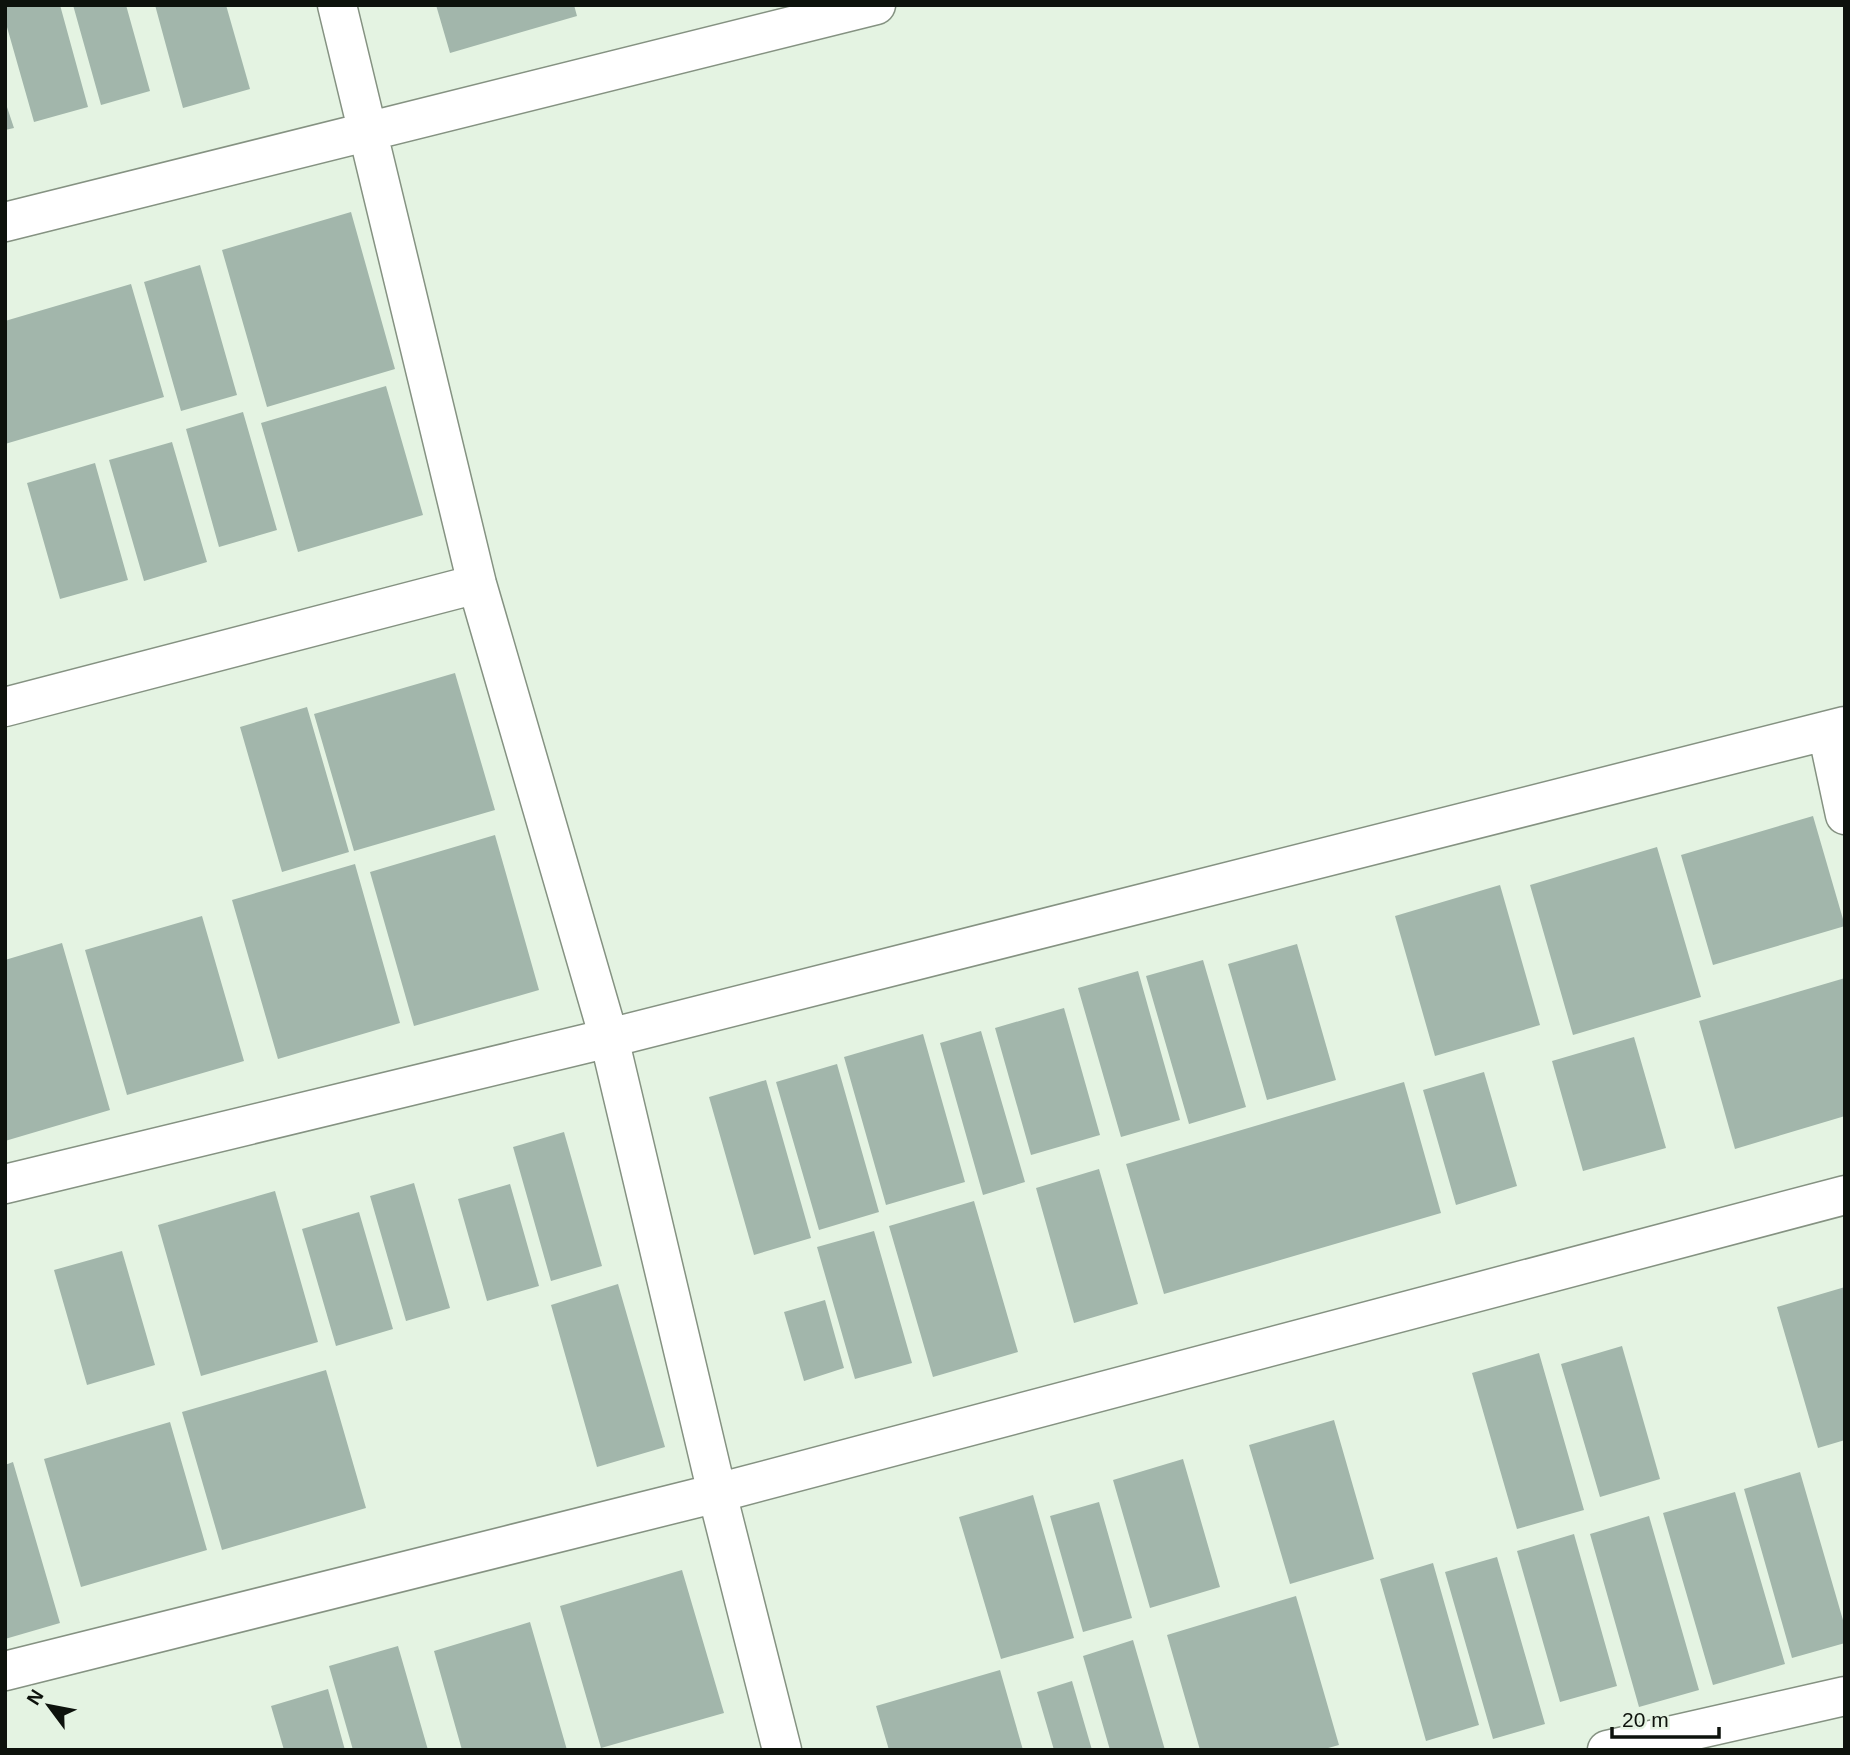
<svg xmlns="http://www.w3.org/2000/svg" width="1850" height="1755" viewBox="0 0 1850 1755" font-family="Helvetica,sans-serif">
	<rect width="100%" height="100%" fill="#e4f3e2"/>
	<path fill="#a2b6ab" d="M60 5 88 107 34 122 5 20V6Z
		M73 5H126L150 91 101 105Z
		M155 5H226L250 89 183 108Z
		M436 5H574L577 16 450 53Z
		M5 101 14 128 5 130Z
		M351 212 395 369 267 407 222 250Z
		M200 265 237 395 181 411 144 282Z
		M131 284 164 397 5 444V321Z
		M386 386 423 515 298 552 261 423Z
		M243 412 277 530 219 547 186 429Z
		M172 442 207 562 144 581 109 460Z
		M95 463 128 580 60 599 27 483Z
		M455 673 495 810 354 851 314 714Z
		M307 707 349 852 282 872 240 727Z
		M1813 816 1845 926 1713 965 1681 855Z
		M495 835 539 990 414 1026 370 872Z
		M1657 847 1701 997 1573 1035 1530 885Z
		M355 864 400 1023 278 1059 232 900Z
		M1500 885 1540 1025 1435 1056 1395 916Z
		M202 916 244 1061 127 1095 85 950Z
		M62 943 110 1110 5 1141V960Z
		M1297 944 1336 1080 1267 1100 1228 964Z
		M1203 960 1246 1107 1189 1124 1146 976Z
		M1138 971 1180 1120 1121 1137 1078 988Z
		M1845 978V1116L1735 1149 1699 1021Z
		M1064 1008 1100 1135 1031 1155 995 1028Z
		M981 1031 1025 1182 983 1195 940 1043Z
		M923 1034 965 1182 886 1205 844 1057Z
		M1634 1037 1666 1148 1583 1171 1552 1061Z
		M837 1064 879 1212 819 1230 776 1082Z
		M1484 1072 1517 1186 1456 1205 1423 1090Z
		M766 1080 811 1238 754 1255 709 1097Z
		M1404 1082 1441 1213 1164 1294 1126 1164Z
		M564 1132 602 1266 551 1281 513 1147Z
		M1099 1169 1138 1304 1074 1323 1036 1188Z
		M414 1183 450 1308 406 1321 370 1196Z
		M510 1184 539 1286 487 1301 458 1199Z
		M275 1191 318 1342 201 1376 158 1225Z
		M974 1201 1018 1352 933 1377 889 1226Z
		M359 1212 393 1329 336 1346 302 1229Z
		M874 1231 912 1363 855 1379 817 1247Z
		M122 1251 155 1365 87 1385 54 1270Z
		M618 1284 665 1447 597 1467 551 1305Z
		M1845 1287V1440L1818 1448 1777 1307Z
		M825 1300 844 1368 804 1381 784 1312Z
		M1622 1346 1660 1479 1600 1497 1561 1364Z
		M1539 1353 1584 1510 1517 1529 1472 1373Z
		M326 1370 366 1508 222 1550 182 1412Z
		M1334 1420 1374 1559 1290 1584 1249 1445Z
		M170 1422 207 1550 81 1587 44 1459Z
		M1183 1459 1220 1587 1150 1608 1113 1480Z
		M13 1462 60 1623 5 1639V1465Z
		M1800 1472 1845 1627V1643L1792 1658 1744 1489Z
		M1735 1492 1785 1664 1713 1685 1663 1513Z
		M1033 1495 1074 1638 1001 1659 959 1517Z
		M1099 1502 1132 1618 1083 1632 1050 1516Z
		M1649 1516 1699 1690 1639 1707 1590 1534Z
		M1574 1534 1617 1686 1560 1702 1517 1551Z
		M1497 1557 1545 1724 1493 1739 1445 1572Z
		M1433 1563 1479 1725 1426 1741 1380 1579Z
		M682 1570 724 1713 601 1748 560 1606Z
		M1296 1596 1339 1745 1321 1750H1200L1167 1635Z
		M530 1622 567 1750H462L434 1651Z
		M1133 1640 1165 1750H1110L1083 1656Z
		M398 1646 428 1750H353L329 1666Z
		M1000 1670 1023 1750H889L876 1706Z
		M1072 1681 1092 1750H1054L1037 1692Z
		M328 1689 345 1750H284L271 1706Z"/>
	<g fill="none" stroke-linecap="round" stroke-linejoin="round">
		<defs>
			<path id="minor" d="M337 5 477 584 609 1038 717 1493 782 1750
				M5 222 876 5
				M5 707 477 584
				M1827 731 1845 815
				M5 1184 609 1038 1845 726
				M5 1671 717 1493 1845 1195
				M1607 1750 1845 1696"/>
		</defs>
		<use href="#minor" stroke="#859282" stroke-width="41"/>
		<use href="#minor" stroke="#fff" stroke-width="38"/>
	</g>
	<rect width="1850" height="1755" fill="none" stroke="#0d120c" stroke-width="14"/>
	<g transform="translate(49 1706) rotate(302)" stroke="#e4f3e2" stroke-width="5" paint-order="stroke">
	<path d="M0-5L12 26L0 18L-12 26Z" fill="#0d120c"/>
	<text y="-10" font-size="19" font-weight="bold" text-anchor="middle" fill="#0d120c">N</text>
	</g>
	<path d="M1612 1727v10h107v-10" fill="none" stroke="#0d120c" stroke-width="3.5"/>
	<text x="1622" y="1727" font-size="21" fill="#0d120c" stroke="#e4f3e2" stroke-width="5" paint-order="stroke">20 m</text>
</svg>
